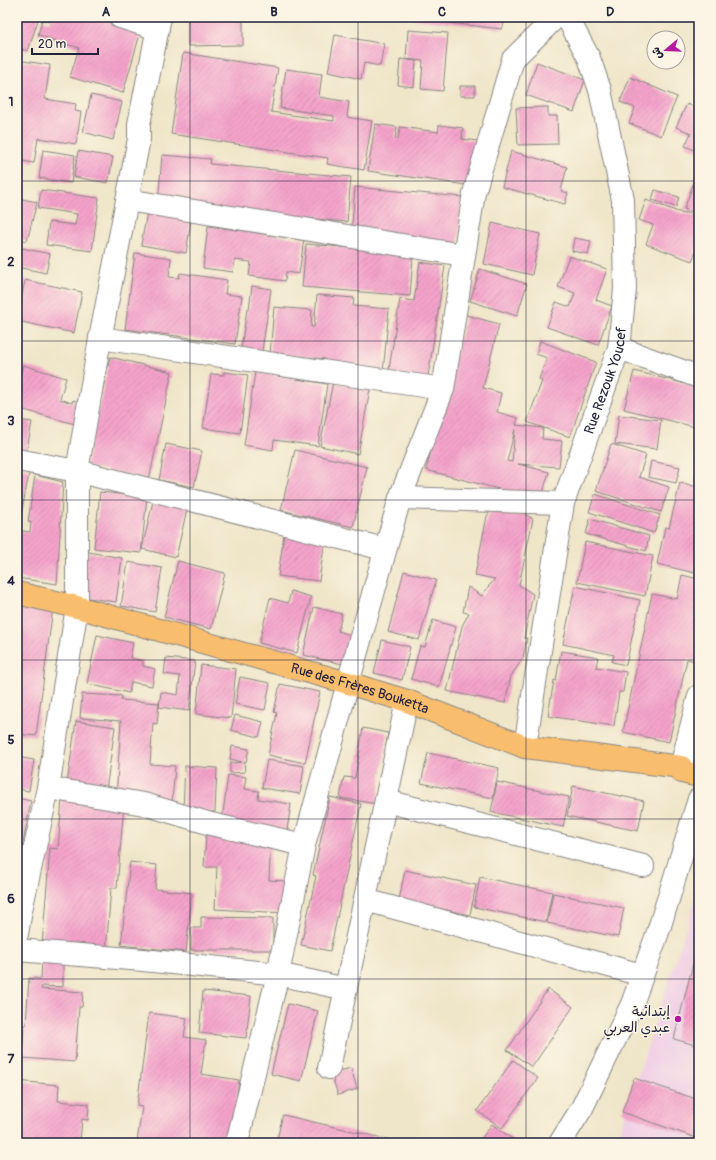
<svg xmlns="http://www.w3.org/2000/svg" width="716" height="1160" viewBox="0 0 716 1160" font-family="Pangolin,'Playpen Sans Arabic',sans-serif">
	<defs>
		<pattern id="building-hatch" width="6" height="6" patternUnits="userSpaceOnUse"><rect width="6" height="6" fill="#f4a3ca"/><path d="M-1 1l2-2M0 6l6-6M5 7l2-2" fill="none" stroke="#d18cae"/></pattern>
	</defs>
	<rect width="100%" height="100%" fill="#fcf5e5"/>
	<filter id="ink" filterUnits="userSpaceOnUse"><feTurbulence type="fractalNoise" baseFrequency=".025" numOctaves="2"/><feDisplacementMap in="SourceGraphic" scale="8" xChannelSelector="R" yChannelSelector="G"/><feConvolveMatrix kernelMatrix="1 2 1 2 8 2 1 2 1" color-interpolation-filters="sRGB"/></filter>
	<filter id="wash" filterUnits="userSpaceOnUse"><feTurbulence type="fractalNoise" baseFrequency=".012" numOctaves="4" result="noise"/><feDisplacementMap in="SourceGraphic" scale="16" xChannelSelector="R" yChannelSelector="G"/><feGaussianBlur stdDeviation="0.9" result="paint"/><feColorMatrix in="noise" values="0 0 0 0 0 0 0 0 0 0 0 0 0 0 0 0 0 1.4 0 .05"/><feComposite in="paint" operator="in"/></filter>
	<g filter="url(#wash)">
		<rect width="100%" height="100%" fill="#efe6c9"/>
		<path fill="#f0d0e5" d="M697 894 699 895V1143H616Z"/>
		<g id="blocks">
			<path fill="url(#building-hatch)" fill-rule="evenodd" d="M17 17H39L28 51 17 48Z
				M51 17H109L142 27 123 93 70 77 79 48 38 35 42 20 50 22Z
				M188 17H243V45L188 46Z
				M413 17H506L502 29 413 19Z
				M408 30 448 33 443 91 421 89 423 61 406 59Z
				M335 35 384 44 380 66 364 63 361 79 328 72Z
				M183 53 278 68 271 112 334 121V116L280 108 286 69 322 74 319 97 349 102 347 117 372 121 364 170 327 164 328 158 171 134Z
				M400 59 416 61 414 87 398 85Z
				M17 60 50 65 45 99 76 104 75 111 81 112 76 144 38 138 34 163 17 160Z
				M537 62 585 80 574 112 526 95Z
				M630 77 677 97 661 136 629 123 635 108 620 102Z
				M460 86H475V96H460Z
				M91 95 122 102 113 140 83 132Z
				M687 104 699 109V152L685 146 691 133 676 127Z
				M548 107V116H557L558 144 518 145 516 108Z
				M375 124 397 127 395 139H398L400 127 438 132 439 125 463 128 462 139 479 141 473 186 368 171Z
				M43 150 75 155 71 183 39 178Z
				M78 151 113 157 108 183 74 177Z
				M511 151 567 167 561 191 568 193 565 204 502 187Z
				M162 155 211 159 210 164 351 177 347 222 158 204Z
				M699 168V214L684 209Z
				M355 187 462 197 458 245 351 235Z
				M41 190 99 198 92 251 46 245 49 222 75 225 77 214 38 208Z
				M655 190 679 197 676 207 652 200Z
				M17 198 37 202 27 241 17 239Z
				M646 200 684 214V212L699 217V243L692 261 646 244 653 225 639 220Z
				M148 207 192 215 186 253 141 245Z
				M492 223 540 234 532 275 484 264Z
				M208 226 304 239 299 274 286 272 285 281 249 276 251 262 235 260 233 272 203 268Z
				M574 238 591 241 588 254 572 251Z
				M306 244 379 250V253L413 257 410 296 302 287Z
				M17 247 50 254 46 273 17 267Z
				M135 253 171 258 169 277 179 278 180 273 227 280 225 294 242 296 235 344 125 329Z
				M569 256 607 269 596 300 612 306 598 345 547 327 556 302 570 307 575 293 558 287Z
				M420 262 445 266 427 383 388 376 400 299 414 301Z
				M480 269 527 284 517 316 470 301Z
				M25 280 82 292 74 333 17 321Z
				M252 286 271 289 262 351 241 348 247 309H249Z
				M317 295 354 298 353 306 389 309 383 373 325 368V359L270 354 274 307 312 310 311 327H314Z
				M466 315 499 324 483 388 501 393 497 412 518 418 516 425 543 428 542 439 562 441 559 467 518 464 549 472 541 500 426 470ZM515 429 512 462 507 461Z
				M540 341 596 362 570 437 527 422 542 381 539 379 547 358 536 354Z
				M110 357 172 372 149 480 86 466Z
				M23 365 66 378 60 399 72 403 73 400 88 405 82 426 17 408V386Z
				M634 371 699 387V428L624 409Z
				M224 372 248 375 240 433 203 428 211 374 224 375Z
				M255 372 327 384 318 446 274 440 273 450 244 445Z
				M333 382 370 389 358 454 320 446Z
				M619 415 661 420 657 449 615 444Z
				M17 420 32 422 25 460 17 459Z
				M166 444 202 451 194 487 159 480Z
				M611 444 646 455 639 477 669 487 661 512 596 491Z
				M295 450 367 467 353 527 281 510Z
				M651 461 680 467 676 483 648 477Z
				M17 467 30 469 20 520H17Z
				M699 469V482L695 480Z
				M35 475 63 482 57 584 17 578V530L30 532 31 522H28Z
				M680 483 699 487V574L657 564 665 527 669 528Z
				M100 492 147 497 141 553 94 548Z
				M595 494 660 515 654 533 589 512Z
				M154 497 188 505 176 557 142 549Z
				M494 506 520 511 533 519 519 585 533 594 524 638H527L523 658 511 676 505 703 447 691 462 626 469 613 463 612 468 587 482 596 488 587 495 579 475 575 487 516Z
				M590 519 649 536 646 551 586 534Z
				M284 534 325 540 319 581 278 576Z
				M585 542 653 556 645 596 577 582Z
				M88 552 122 558 116 602 82 597Z
				M178 561 225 573 211 629 164 617Z
				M128 562 162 568 155 612 121 606Z
				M404 571 436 580 419 640 388 632Z
				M682 575 699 579V662L687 659 669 742 623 732 652 594 677 599Z
				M575 586 640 600 626 665 612 662 614 655 563 644Z
				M291 591 311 597 297 653 259 643 270 598 288 603Z
				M17 602 53 608 36 736 17 734Z
				M314 607 342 614 338 631 354 636 347 665 303 655Z
				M433 620 456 627 439 687 411 679 420 646 425 647Z
				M97 635 133 643 130 658 143 661V666L155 669 152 686 131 682 129 693 87 684Z
				M382 640 410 647 402 680 374 673Z
				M561 651 598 657 596 667 626 672 623 692H619L614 726 548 716 554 680 556 681Z
				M166 658 195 661 189 711 159 707 161 692 178 695 180 676 164 674Z
				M201 665 236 669 231 718 196 714Z
				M240 677 270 683 265 710 235 704Z
				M280 684 320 692 305 763 268 755 277 713 274 712Z
				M82 694 122 696 121 700 159 703 157 724 153 723 150 764 175 766 172 802 116 798 121 721 80 718Z
				M235 715 263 722 259 737 231 730Z
				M76 721 115 727 106 790 67 784Z
				M699 724V760L687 757Z
				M363 728 388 733 377 804 340 798 344 777 355 778Z
				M232 746 249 749 246 762H244L245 772 230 773V763L242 762 230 759Z
				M428 753 499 768 493 798 421 783Z
				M17 757 34 760 29 791 17 789Z
				M267 760 304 766 300 794 262 788Z
				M185 766 217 768 215 812 183 811Z
				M228 775 246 777 244 789 259 791 258 799 291 804 287 830 222 821Z
				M497 782 569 797 563 827 491 812Z
				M573 786 644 801 638 831 567 816Z
				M330 797 361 804 330 951 301 945 316 876 313 875Z
				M17 798 31 801 18 869H17Z
				M62 799 124 804 117 888H111L106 952 42 946 50 848 58 849Z
				M206 835 271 838 269 880 285 881 284 913 215 909 217 867H204Z
				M130 862 157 865 155 889 192 893 186 952 121 945Z
				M405 870 476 885 470 915 399 900Z
				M480 877 552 892 546 922 474 907Z
				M553 893 624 908 618 937 547 923Z
				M201 917 273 918V950H191V928H201Z
				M698 944H699V1046L674 1039Z
				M42 959H63V987L42 986 41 989 83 992 82 1007H79L75 1062 22 1058 24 1025H26L29 978 41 979Z
				M548 989 573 1007 532 1067 507 1050Z
				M203 991 251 996 246 1038 199 1033Z
				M288 1004 318 1011 301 1081 271 1074Z
				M149 1013 187 1018 184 1037 206 1040 201 1074 239 1080 230 1143 137 1142 142 1107 137 1106Z
				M513 1060 538 1078 502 1128 477 1111Z
				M351 1068 357 1089 338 1095 331 1073Z
				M634 1078 699 1100V1139L622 1112Z
				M17 1081 59 1085 58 1101 89 1104 88 1120 82 1119 80 1143H17Z
				M283 1115 400 1142V1143H276Z
				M492 1124 515 1141 513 1143H478Z"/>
		</g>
	</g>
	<g filter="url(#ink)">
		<use href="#blocks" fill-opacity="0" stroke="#888482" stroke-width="1"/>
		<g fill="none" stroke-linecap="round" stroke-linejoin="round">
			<defs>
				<g id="minor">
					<path d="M120 17 158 29"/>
					<path d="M127 200 463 255"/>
					<path d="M100 338 443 389"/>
					<path d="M619 348 699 377"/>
					<path d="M17 460 77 471 384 549"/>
					<path d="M400 498 563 503"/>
					<path id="s1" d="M525 747 563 503 619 348 625 289 623 200 600 90 589 58 567 17"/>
					<path d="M681 767 699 696"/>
					<path d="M48 788 144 804 211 824 304 845"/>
					<path d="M386 801 643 866"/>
					<path d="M365 900 642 975"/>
					<path d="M17 934 21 910 48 788 77 607V471L100 339 139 139V124L160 17"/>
					<path d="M17 950 143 960 278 974 346 989"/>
					<path d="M329 1068 407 701"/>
					<path d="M237 1143 278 974 304 845 348 683 400 498 443 389 474 193 513 59 556 17"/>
					<path d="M560 1143 582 1108 632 1004 658 932 699 799"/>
				</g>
				<g id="major">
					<path id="s2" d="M17 593 77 607 348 683 407 701 525 747 681 767 682 772 699 776"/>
				</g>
			</defs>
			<use href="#minor" stroke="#888482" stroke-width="24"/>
			<use href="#major" stroke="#888482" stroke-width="24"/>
			<use href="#minor" stroke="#fff" stroke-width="22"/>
			<use href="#major" stroke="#f9be6d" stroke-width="22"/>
		</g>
	</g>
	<path fill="none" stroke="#22223b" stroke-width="1" stroke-opacity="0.55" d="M190 17V1143M358 17V1143M526 17V1143M17 181H699M17 341H699M17 500H699M17 660H699M17 819H699M17 979H699"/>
	<circle fill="#b5179e" stroke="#fcf5e5" stroke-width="1.5" cx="678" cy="1019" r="4"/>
	<g text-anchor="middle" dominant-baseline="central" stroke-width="3" stroke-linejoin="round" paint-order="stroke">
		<g font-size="14" fill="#22223b" stroke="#fcf5e5">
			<text stroke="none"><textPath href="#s1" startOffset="377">Rue Rezouk Youcef</textPath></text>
			<text stroke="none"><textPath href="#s2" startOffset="356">Rue des Frères Bouketta</textPath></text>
		</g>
		<g font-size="14" fill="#22223b" stroke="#fcf5e5" text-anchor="end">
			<text x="670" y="1011">إبتدائية<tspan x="670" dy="16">عبدي العربي</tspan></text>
		</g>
	</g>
	<rect width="716" height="1160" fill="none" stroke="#fcf5e5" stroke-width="44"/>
	<g transform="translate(666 50) rotate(251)"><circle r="19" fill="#fcf5e5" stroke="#a5a1a1"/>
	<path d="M0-3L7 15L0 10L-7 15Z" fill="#b5179e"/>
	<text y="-6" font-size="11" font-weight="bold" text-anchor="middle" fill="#22223b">ش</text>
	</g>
	<path d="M32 48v6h66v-6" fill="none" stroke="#22223b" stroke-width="2"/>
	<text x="38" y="48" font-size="12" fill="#22223b" stroke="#fcf5e5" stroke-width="3" paint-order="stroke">20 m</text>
	<rect x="22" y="22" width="672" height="1116" fill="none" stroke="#22223b" stroke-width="1.5"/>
	<g font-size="13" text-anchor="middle" font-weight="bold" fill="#22223b">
		<text x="106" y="16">A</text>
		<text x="274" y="16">B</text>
		<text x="442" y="16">C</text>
		<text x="610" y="16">D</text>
		<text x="11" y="106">1</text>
		<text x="11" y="266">2</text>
		<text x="11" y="425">3</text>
		<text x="11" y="585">4</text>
		<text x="11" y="744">5</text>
		<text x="11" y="903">6</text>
		<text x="11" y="1063">7</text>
	</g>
</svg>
